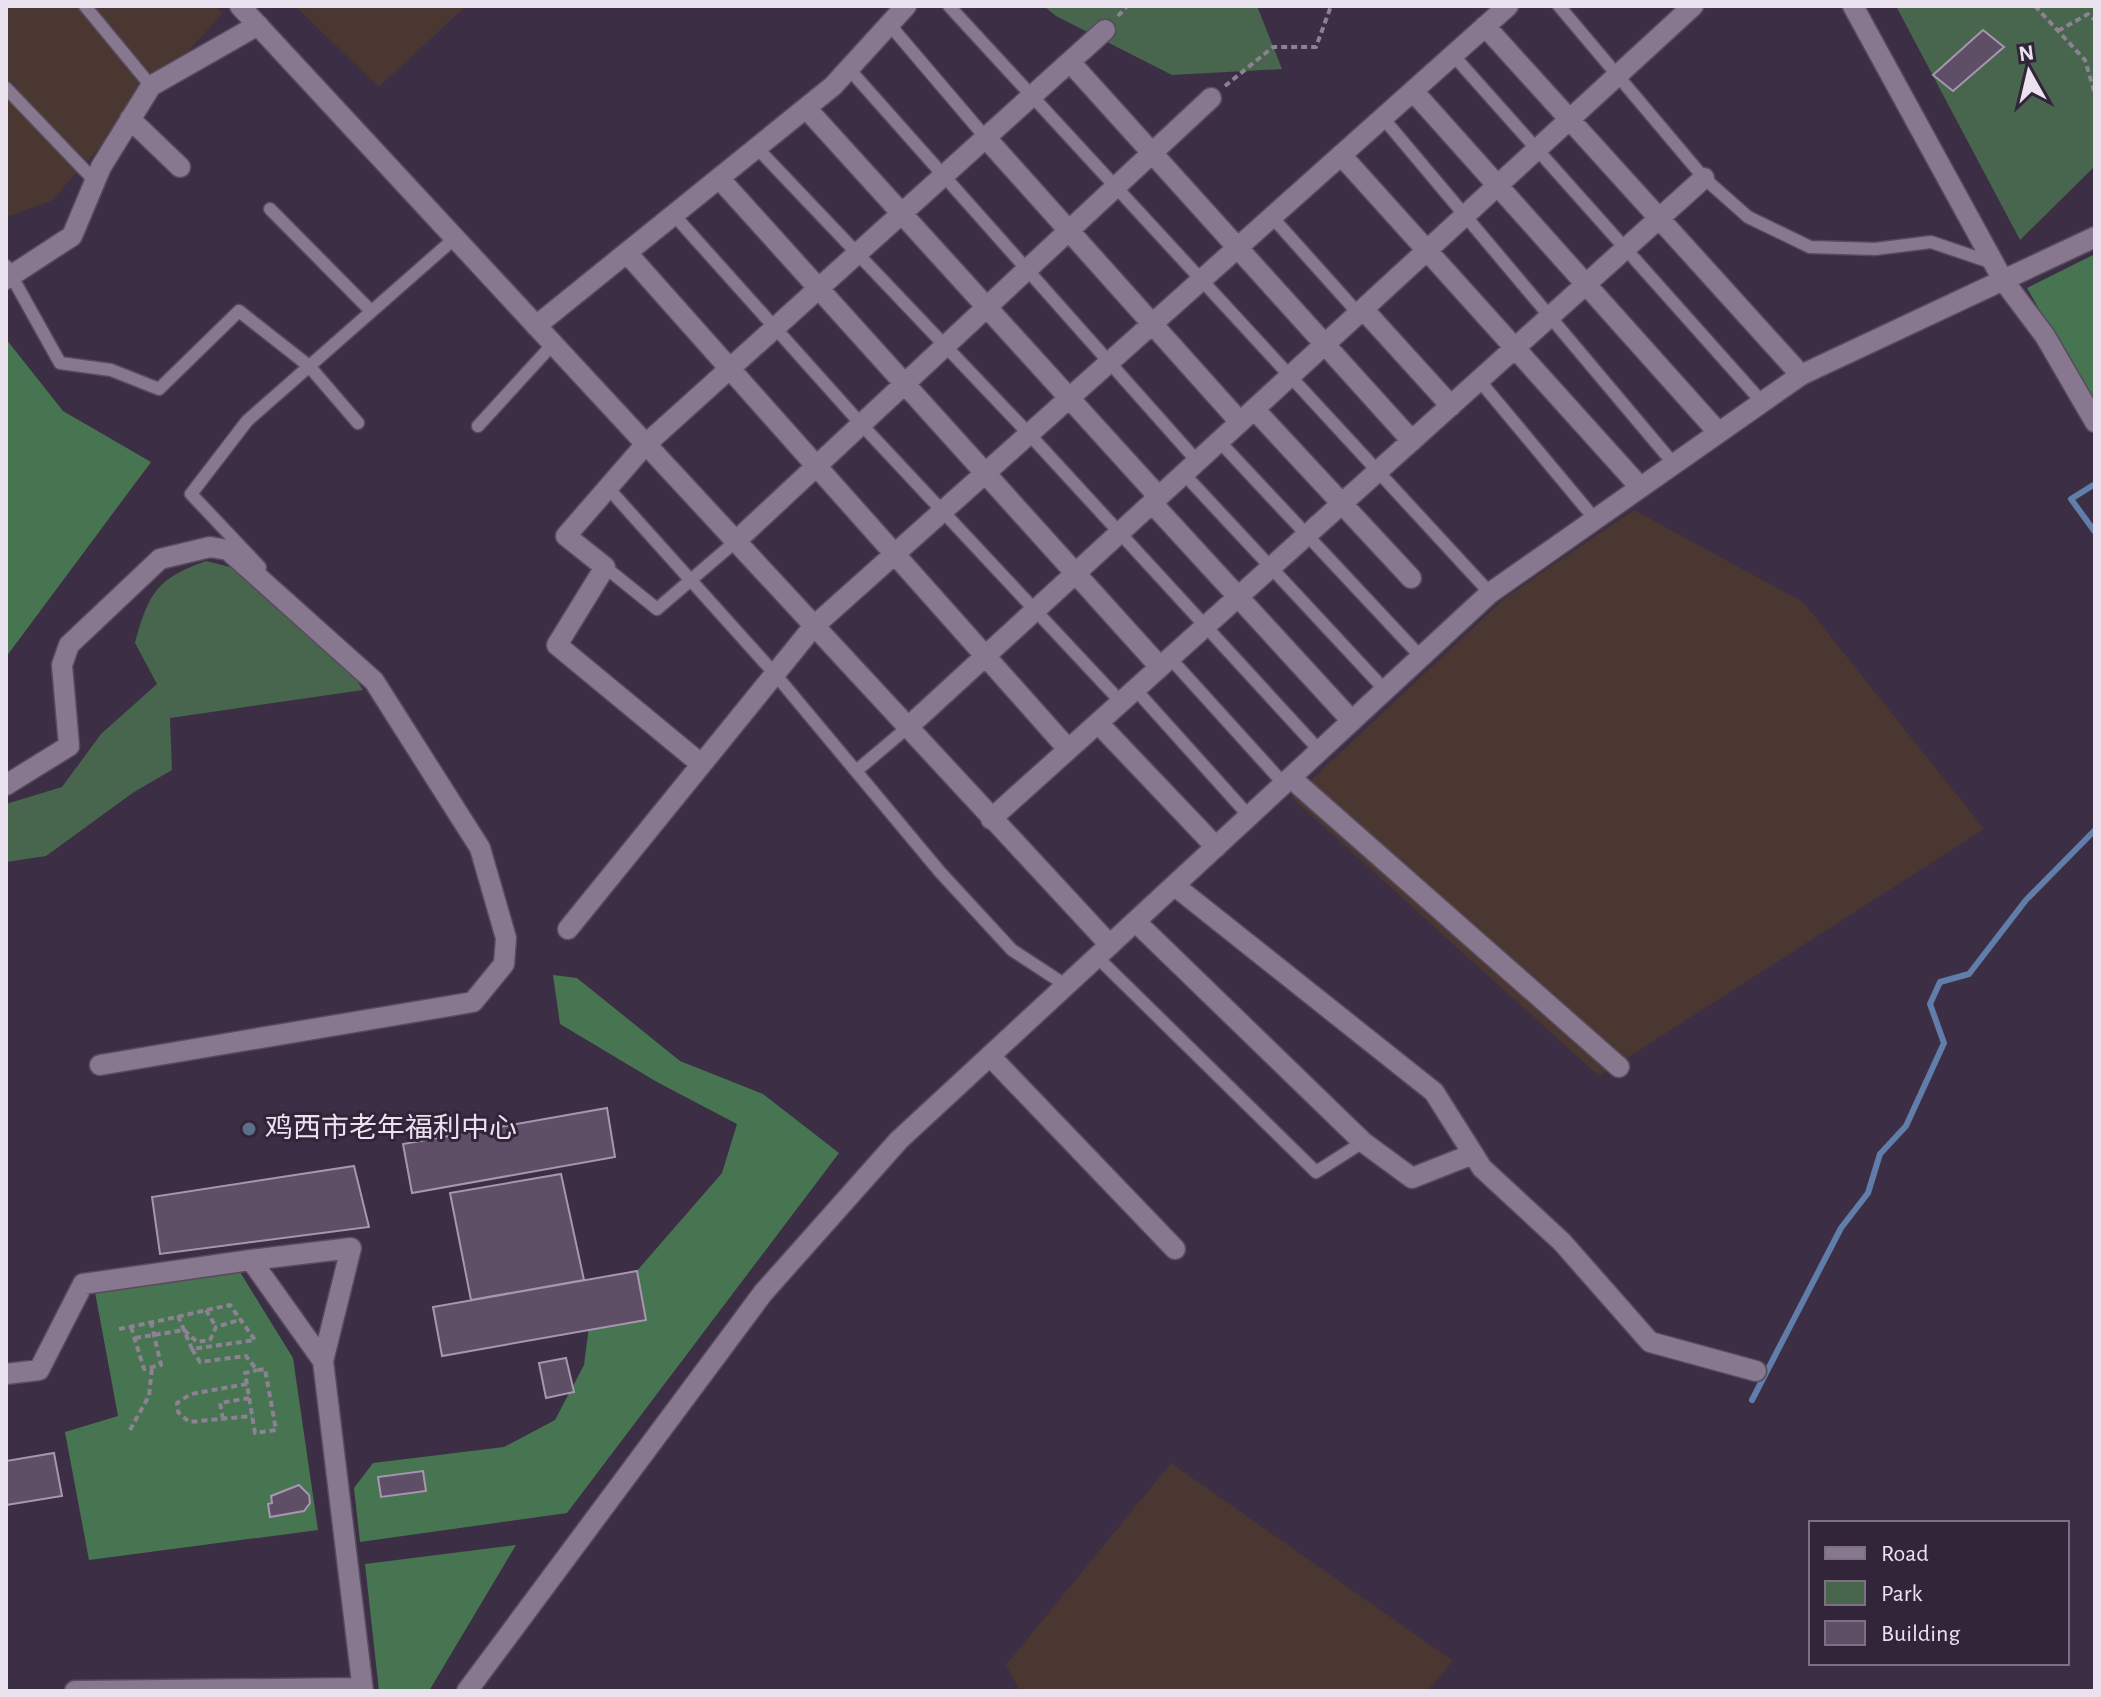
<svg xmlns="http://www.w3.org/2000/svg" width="2101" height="1697" viewBox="0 0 2101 1697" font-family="'Alegreya Sans','Noto Sans SC',sans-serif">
	<rect width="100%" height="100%" fill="#3c2e44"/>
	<path fill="#4b3731" d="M6 6H214L223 13 51 201 6 217Z
		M295 6H466L379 87Z
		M1634 510 1803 602 1984 829 1599 1076 1292 798 1505 598Z
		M1171 1463 1453 1661 1427 1691H1020L1006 1665Z"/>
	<path fill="#48664e" d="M1044 6H1257L1282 69 1172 75 1056 16Z
		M1896 6H2095V166L2020 240Z
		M206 561 234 568 341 655 363 690 170 718 172 770 134 792 46 856 6 862V804L62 787 101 734 157 684 135 643C149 593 156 579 206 561Z"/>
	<path fill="#477551" d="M2095 254V408L2027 288Z
		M6 339 63 411 151 462 6 657Z
		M553 975 577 978 680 1061 763 1094 839 1153 567 1513 360 1542 354 1488 373 1463 504 1447 555 1420 584 1365 589 1326 722 1173 737 1124 657 1082 560 1024Z
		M240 1272 293 1358 318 1530 89 1560 65 1432 118 1416 95 1292Z
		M516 1545 429 1691H379L365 1564Z"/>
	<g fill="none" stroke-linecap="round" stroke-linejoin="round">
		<path stroke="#617da9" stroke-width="6" d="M2095 484 2071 499 2095 532
			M1752 1400 1841 1228 1868 1193 1880 1154 1906 1126 1944 1043 1930 1004 1940 982 1969 974 2026 900 2095 830"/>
	</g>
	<path fill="#5e4f66" stroke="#a796b0" stroke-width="2" d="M1983 30 2004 47 1953 91 1933 75Z
		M607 1108 615 1157 412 1193 403 1144Z
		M354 1166 369 1227 160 1254 152 1197Z
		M561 1174 584 1280 471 1300 450 1193Z
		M637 1271 646 1320 442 1356 433 1307Z
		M566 1358 574 1392 546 1398 539 1363Z
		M54 1453 62 1496 6 1505V1461Z
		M423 1471 426 1491 381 1497 378 1477Z
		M299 1485 309 1495 310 1503 304 1511 270 1517 268 1504 272 1503 271 1496Z"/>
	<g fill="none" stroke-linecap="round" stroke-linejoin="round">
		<defs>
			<path id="lane" d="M85 6 151 86
				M949 6 1490 593
				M1559 6 1704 178 1748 217 1810 247 1875 249 1931 242 1993 263
				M889 24 986 138
				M1453 55 1762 402
				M849 69 1197 461
				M6 88 95 181
				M1383 118 1673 463
				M757 148 1029 434 1320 751
				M270 209 371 311
				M674 215 861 424 1121 702
				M1272 217 1358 313
				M6 266 60 363 111 370 159 389 239 311 309 366 358 423
				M1479 380 1594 518
				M478 426 553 344
				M1219 441 1421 657
				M1184 474 1385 690
				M608 488 775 674 940 872 1012 950 1067 986
				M260 567 191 494 247 421 455 238
				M605 567 657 609 735 542
				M1170 658 1284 784
				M1135 689 1249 816
				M856 771 907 728
				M1097 957 1316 1172 1363 1142"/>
			<path id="street" d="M1853 6 2003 280 2045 336 2095 422
				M1485 26 1801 375
				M1070 62 1412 441
				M1413 91 1718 432
				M806 108 1159 497
				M130 119 180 167
				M986 138 1240 422
				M1341 155 1640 487
				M719 178 1160 667
				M627 253 1068 749
				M6 279 72 236 101 167 151 86 258 25
				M1363 309 1451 406
				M536 326 833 86 906 6
				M1254 409 1411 578
				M1152 503 1352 721
				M735 542 1211 98
				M1098 723 1216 847
				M907 728 1693 6
				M701 764 557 645 605 567 566 536 645 445 1105 30
				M1291 778 1619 1067
				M6 785 69 746 62 665 69 645 160 559 210 547 228 550 374 681 480 848 506 938 504 964 473 1002 100 1065
				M991 819 1704 178
				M1175 886 1434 1092 1482 1168 1562 1242 1650 1342 1756 1371
				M1136 922 1363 1142 1412 1178 1473 1154
				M568 929 813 627 1508 6
				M990 1056 1175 1249
				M251 1260 351 1248 323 1361 363 1691
				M6 1374 39 1370 83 1284 251 1260 323 1361
				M75 1691 362 1688"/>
			<path id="secondary" d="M240 6 1110 945
				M467 1691 763 1293 899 1140 1490 593 1801 375 2095 237"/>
		</defs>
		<use href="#lane" stroke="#574b5d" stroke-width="15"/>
		<use href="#street" stroke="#574b5d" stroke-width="23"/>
		<use href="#secondary" stroke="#574b5d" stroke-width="23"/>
		<path stroke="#8d8293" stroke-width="4" stroke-dasharray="6 4" stroke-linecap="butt" d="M2035 6 2085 60 2095 94
			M1118 16 1127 6
			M2058 31 2088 14 2095 20
			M1225 86 1273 47H1316L1331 6
			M206 1310 216 1327
			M131 1327 144 1369 161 1365 151 1322
			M119 1329C156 1322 193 1313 230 1305L255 1340 192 1349 178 1316
			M135 1338 184 1330 197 1342 210 1340 216 1327 239 1320
			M192 1349 200 1362 246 1356 257 1370 265 1369 276 1430 255 1433 245 1373 257 1370
			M247 1384 191 1394 177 1403 178 1412 189 1422 252 1416
			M223 1419 220 1403 249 1398
			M130 1430 149 1396 152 1367"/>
		<use href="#lane" stroke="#87778f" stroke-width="12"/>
		<use href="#street" stroke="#87778f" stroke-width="20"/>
		<use href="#secondary" stroke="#87778f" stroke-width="20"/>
	</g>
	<circle fill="#5c6f8a" stroke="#322439" stroke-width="3" cx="249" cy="1129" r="8"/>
	<g text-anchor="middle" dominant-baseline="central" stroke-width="6" stroke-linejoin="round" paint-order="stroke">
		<g font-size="28" fill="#ebe2ef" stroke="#322439" text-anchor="start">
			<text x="265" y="1129">鸡西市老年福利中心</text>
		</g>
	</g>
	<rect width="2101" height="1697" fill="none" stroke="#ebe2ef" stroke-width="16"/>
	<rect x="1809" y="1521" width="260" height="144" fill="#322439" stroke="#7c7082" stroke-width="2"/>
	<rect x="1825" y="1547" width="40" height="12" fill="#87778f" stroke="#7c7082" stroke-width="2"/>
	<text x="1881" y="1561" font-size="24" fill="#ebe2ef">Road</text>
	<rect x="1825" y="1581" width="40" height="24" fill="#48664e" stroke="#7c7082" stroke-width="2"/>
	<text x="1881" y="1601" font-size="24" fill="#ebe2ef">Park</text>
	<rect x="1825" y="1621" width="40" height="24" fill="#5e4f66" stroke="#7c7082" stroke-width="2"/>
	<text x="1881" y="1641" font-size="24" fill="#ebe2ef">Building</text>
	<g transform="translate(2029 72) rotate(352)" stroke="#322439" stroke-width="6" paint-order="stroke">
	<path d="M0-6L14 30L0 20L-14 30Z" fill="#ebe2ef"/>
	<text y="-12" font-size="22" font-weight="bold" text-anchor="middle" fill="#ebe2ef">N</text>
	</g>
</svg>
